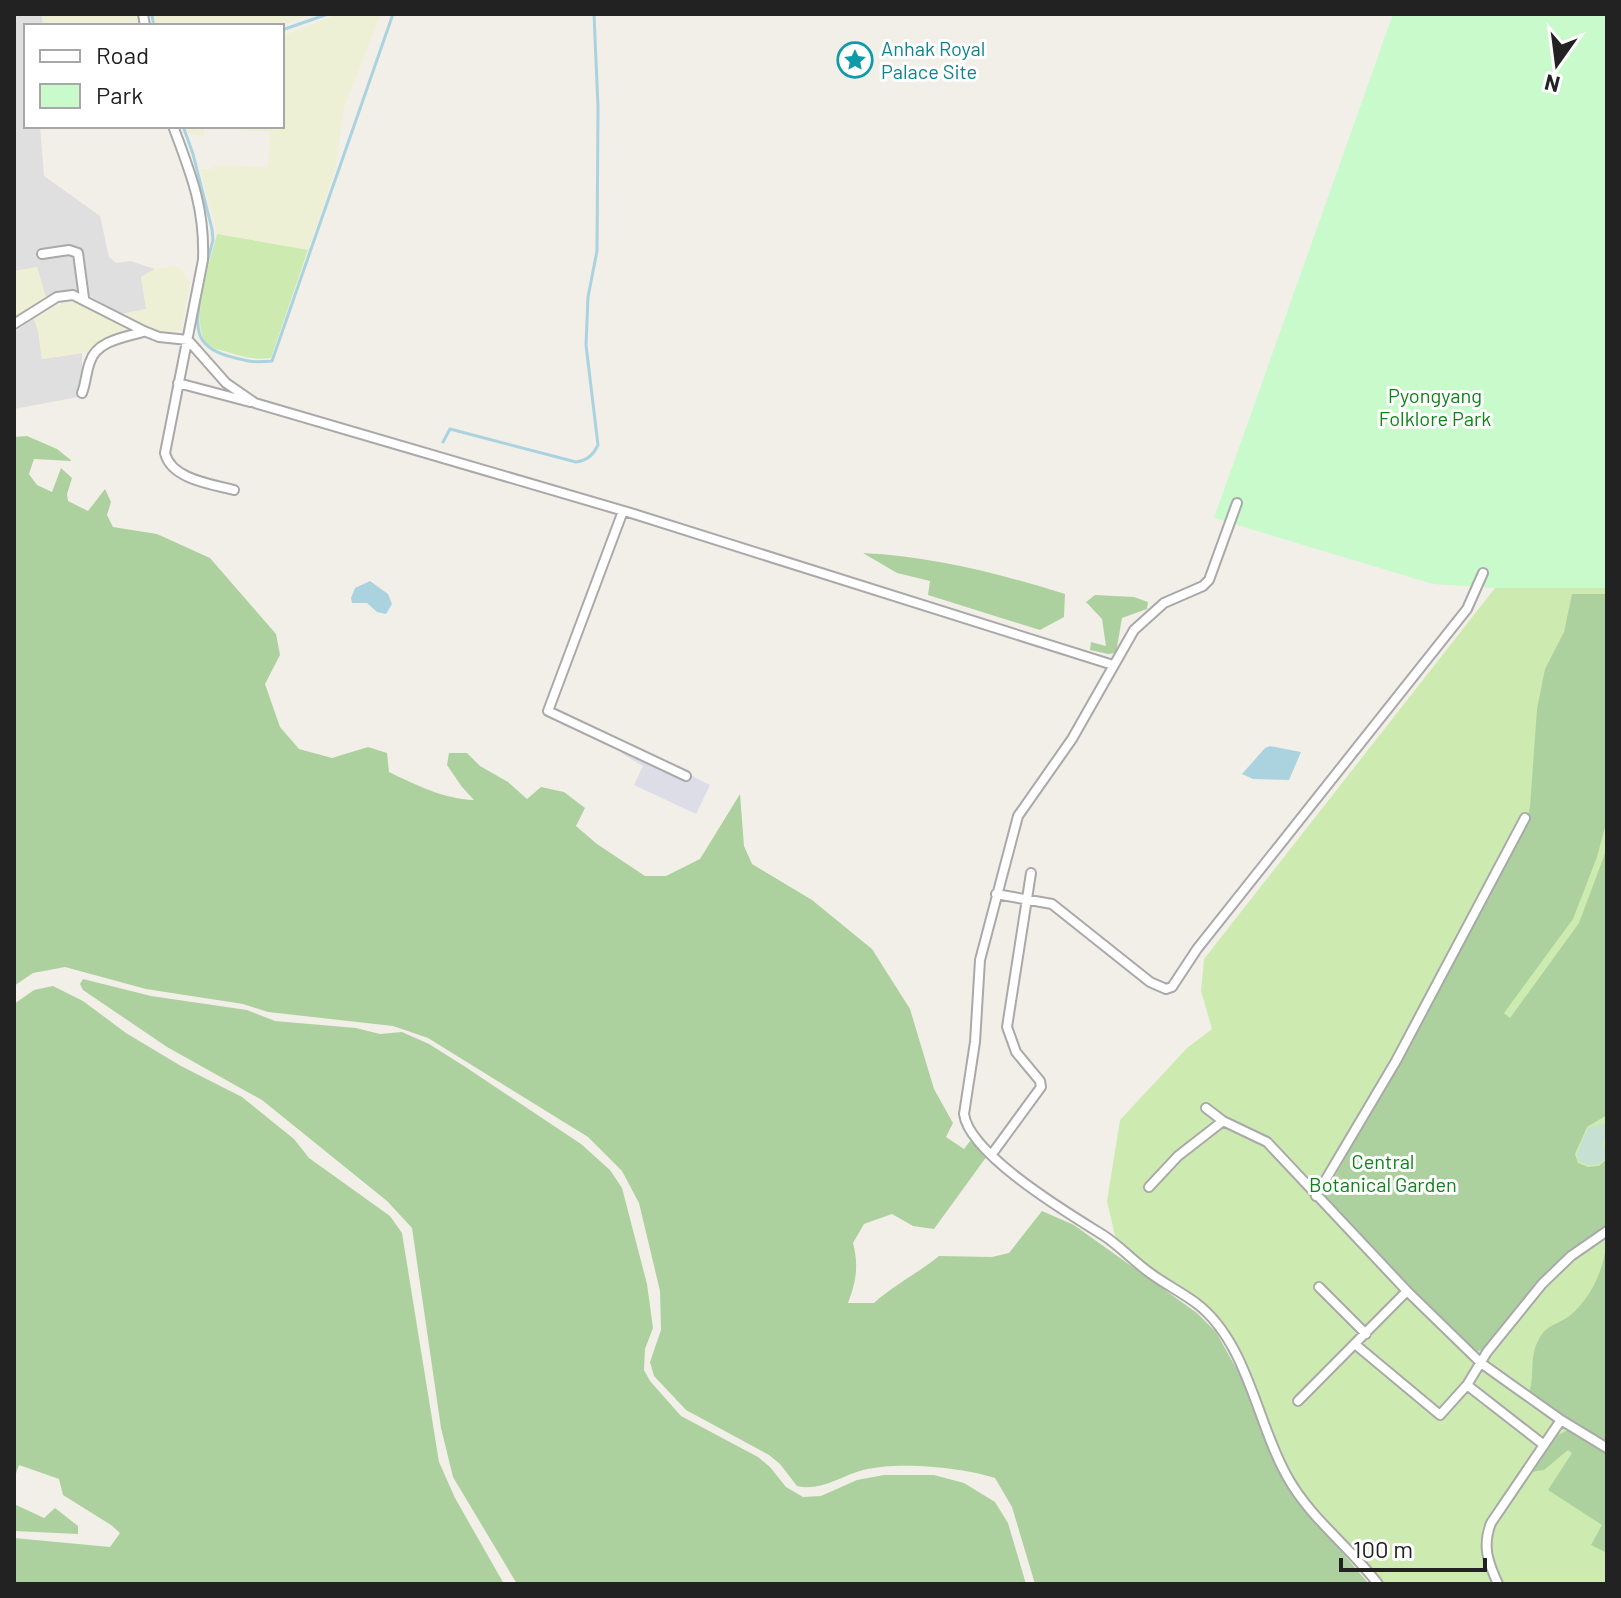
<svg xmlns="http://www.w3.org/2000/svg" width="1621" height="1598" viewBox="0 0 1621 1598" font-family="Barlow,sans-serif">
	<rect width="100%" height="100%" fill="#f2efe9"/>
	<path fill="#e0dfdf" d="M14 14H42L43 26H26V126H40L44 176 100 216 109 257 116 263 130 261 155 269 141 277 147 309 121 314 80 290 46 298 37 268 14 271Z
		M34 319 38 330 42 359 82 353V385L78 397 14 409V332Z"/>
	<path fill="#eef0d5" d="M42 14H137L139 24 138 26H43Z
		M153 14H315L280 26H156Z
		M338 14H381L344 108 335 171 308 250 217 234 200 169H212L213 165 268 167 270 132 205 127 203 137 188 133 186 126H282V36Z
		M174 266 180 268 190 284 181 330 160 333 121 314 146 309 141 277 155 269Z
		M37 267 46 298 14 319V271Z
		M64 302 75 303 103 314 130 332 82 353 42 359 38 330 34 319Z"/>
	<path fill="#cdebb0" d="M217 234 308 250 271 358C254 360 243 357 227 352 222 350 213 349 209 346 187 327 211 258 217 234Z
		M1495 588H1607V1584H1384L1298 1487 1282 1459 1250 1376 1225 1332 1122 1246 1115 1236 1107 1201 1120 1120 1187 1048 1212 1029 1201 991 1204 959Z"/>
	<path fill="#add19e" d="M27 436 57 449 72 461 34 459 29 474 37 485 52 492 61 468 72 478 67 494 68 501 88 511 105 489 111 502 107 515 113 527 157 534 210 558 276 634 280 655 265 684 280 727 299 749 332 758 368 747 387 753 389 772C416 785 444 799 474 800L462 787 447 765 449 753H467L480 766 508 782 527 799 541 787 564 792 585 808 576 826 597 844 645 876H666L700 859 740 794 744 846 752 864 812 900 872 949 910 1009 934 1089 953 1123 946 1137 964 1149 970 1141 987 1156 934 1229 913 1226 892 1214 864 1224 853 1243C859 1266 856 1282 848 1303H874C894 1285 918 1273 939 1256L992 1257 1009 1253 1042 1211 1074 1225 1197 1313 1216 1332 1241 1377 1273 1454 1294 1496 1369 1584H1035L1012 1507 995 1478C961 1467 898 1461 863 1470 841 1476 820 1492 797 1486L780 1464 769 1455 686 1410 654 1376 650 1362 661 1330 660 1291 639 1203 622 1171 588 1137 428 1038 393 1026 268 1012 243 1004 146 989 65 967 33 973 14 986V437Z
		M863 553C931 556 1001 574 1065 594L1064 617 1040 630 928 595 930 581 897 573Z
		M1572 594H1607V820L1597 857 1573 919 1504 1013 1510 1018 1579 923 1607 848V1115L1587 1127 1575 1154 1578 1163 1588 1167 1599 1166 1607 1159V1228L1522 1303 1486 1349 1474 1352 1324 1197 1525 827 1530 807 1537 709 1545 669 1564 632Z
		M1095 595 1134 597 1148 602 1147 609 1122 618 1116 653 1108 654 1090 650 1091 642 1106 646 1102 619 1086 602Z
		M83 979 151 996 247 1010 275 1021 356 1028 380 1034 402 1032 429 1044 464 1066 581 1144 610 1170 622 1188 647 1284 653 1328 645 1349 644 1370 650 1381 681 1416 758 1457 770 1467 786 1487 803 1497 821 1496 857 1480 884 1475H934L964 1483 995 1502 1008 1523 1026 1584H517L453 1477 441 1428 412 1228 387 1201 262 1100 167 1047 83 990 80 984Z
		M53 986 83 1001 126 1033 181 1066 242 1097 294 1139 309 1158 390 1216 402 1233 439 1462 455 1498 504 1584H14V1538L110 1547 120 1533 111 1525 63 1495 59 1479 19 1465 14 1479V1004L34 990Z
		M1607 1242V1443L1529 1393C1536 1372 1527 1356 1542 1334 1549 1324 1564 1322 1573 1313 1593 1294 1603 1270 1607 1242Z
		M1568 1430 1607 1451V1553L1591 1545 1602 1525 1548 1490 1572 1453 1568 1450 1544 1470 1531 1472 1558 1435Z
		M14 1504 44 1518 55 1508 78 1526V1534L14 1531Z"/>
	<path fill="#c6e0d4" d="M1607 1123V1133L1602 1146 1607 1149 1606 1157 1599 1164 1589 1165 1579 1161 1577 1154 1588 1128Z"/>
	<path fill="#c8facc" d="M1393 14H1607V588H1495L1433 584 1214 518Z"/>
	<path fill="#dddde8" d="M630 745 710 785 696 814 634 785 643 766 621 753Z"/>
	<path fill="#aad3df" d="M370 581 388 594 392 604 386 614 377 612 367 603H352L351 598 355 588Z
		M1270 746 1301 752 1289 780 1253 779 1242 774 1265 748Z"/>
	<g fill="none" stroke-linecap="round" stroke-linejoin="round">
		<path stroke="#aad3df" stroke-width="3" d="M152 16 154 26
			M282 30 328 14
			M183 126 193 154 212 229 213 240 203 278
			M201 290C197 323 190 345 228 356 246 361 253 363 272 361L393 14
			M443 442 450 429 576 462C588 460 593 455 598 445L586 345 588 297 597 251 598 107 594 14"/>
		<defs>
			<path id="street" d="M143 14 145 26
				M173 126C191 174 205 208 203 260L165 453C171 479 211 484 234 490
				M42 254 69 250 78 253 84 298
				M14 324 57 297 73 295 144 331 159 337 188 340 226 383 255 403 634 514 1113 665
				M178 383 250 402
				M82 393C86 383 86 372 90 362 96 341 125 337 143 332
				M1237 503 1209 580 1203 586 1164 603 1134 630 1072 739 1018 816 980 960 975 1042 964 1114C969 1154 1069 1214 1103 1235 1120 1246 1133 1261 1150 1273 1165 1284 1181 1292 1196 1303 1248 1342 1257 1425 1288 1478 1311 1519 1350 1547 1378 1584
				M623 511 548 711 686 776
				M996 894 1052 904 1150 982 1166 989 1172 987 1197 949 1467 609 1483 573
				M1206 1108 1223 1121 1267 1142 1407 1291 1481 1363 1561 1420 1607 1448
				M992 1154 1041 1087 1040 1081 1016 1052 1007 1027 1031 873
				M1149 1187 1178 1156 1223 1121
				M1316 1196 1396 1061 1525 818
				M1319 1287 1366 1334
				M1356 1345 1440 1415 1467 1385 1487 1352 1542 1284 1571 1256 1607 1231
				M1467 1385 1544 1445
				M1298 1401 1407 1291
				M1498 1584C1488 1562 1482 1546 1491 1523L1561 1420"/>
		</defs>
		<use href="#street" stroke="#a9a9a9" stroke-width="12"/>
		<use href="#street" stroke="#fff" stroke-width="8"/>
	</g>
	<defs>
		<symbol id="sight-ring" viewBox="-11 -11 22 22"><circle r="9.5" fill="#fff" stroke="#0f9aa8" stroke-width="1.5"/><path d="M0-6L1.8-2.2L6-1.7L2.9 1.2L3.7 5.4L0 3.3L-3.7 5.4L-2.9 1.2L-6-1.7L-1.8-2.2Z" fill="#0f9aa8"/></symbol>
	</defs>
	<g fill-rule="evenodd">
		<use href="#sight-ring" x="835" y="40" width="40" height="40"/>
	</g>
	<g text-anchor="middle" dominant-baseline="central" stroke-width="6" stroke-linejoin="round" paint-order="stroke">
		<g font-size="20" fill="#0d838f" stroke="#fff" text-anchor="start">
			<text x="881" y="48">Anhak Royal<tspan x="881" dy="23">Palace Site</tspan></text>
		</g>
		<g font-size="20" fill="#0c8416" stroke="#fff">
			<text x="1435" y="395">Pyongyang<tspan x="1435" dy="23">Folklore Park</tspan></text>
			<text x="1383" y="1161">Central<tspan x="1383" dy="23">Botanical Garden</tspan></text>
		</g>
	</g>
	<rect width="1621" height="1598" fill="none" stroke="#222222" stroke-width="32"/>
	<rect x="24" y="24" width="260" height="104" fill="#ffffff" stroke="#a7a7a7" stroke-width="2"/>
	<rect x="40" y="50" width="40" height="12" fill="#ffffff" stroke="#a7a7a7" stroke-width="2"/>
	<text x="96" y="64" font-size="24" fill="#222222">Road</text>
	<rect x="40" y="84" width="40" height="24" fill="#c8facc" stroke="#a7a7a7" stroke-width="2"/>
	<text x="96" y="104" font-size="24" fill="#222222">Park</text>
	<g transform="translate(1557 64) rotate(194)" stroke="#ffffff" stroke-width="6" paint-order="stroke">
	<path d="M0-6L14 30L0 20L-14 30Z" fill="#222222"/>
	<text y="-12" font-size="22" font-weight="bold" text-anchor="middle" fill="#222222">N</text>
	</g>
	<path d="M1341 1558v12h144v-12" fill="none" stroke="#222222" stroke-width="4"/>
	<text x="1353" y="1558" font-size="24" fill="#222222" stroke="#ffffff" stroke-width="6" paint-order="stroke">100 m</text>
</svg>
